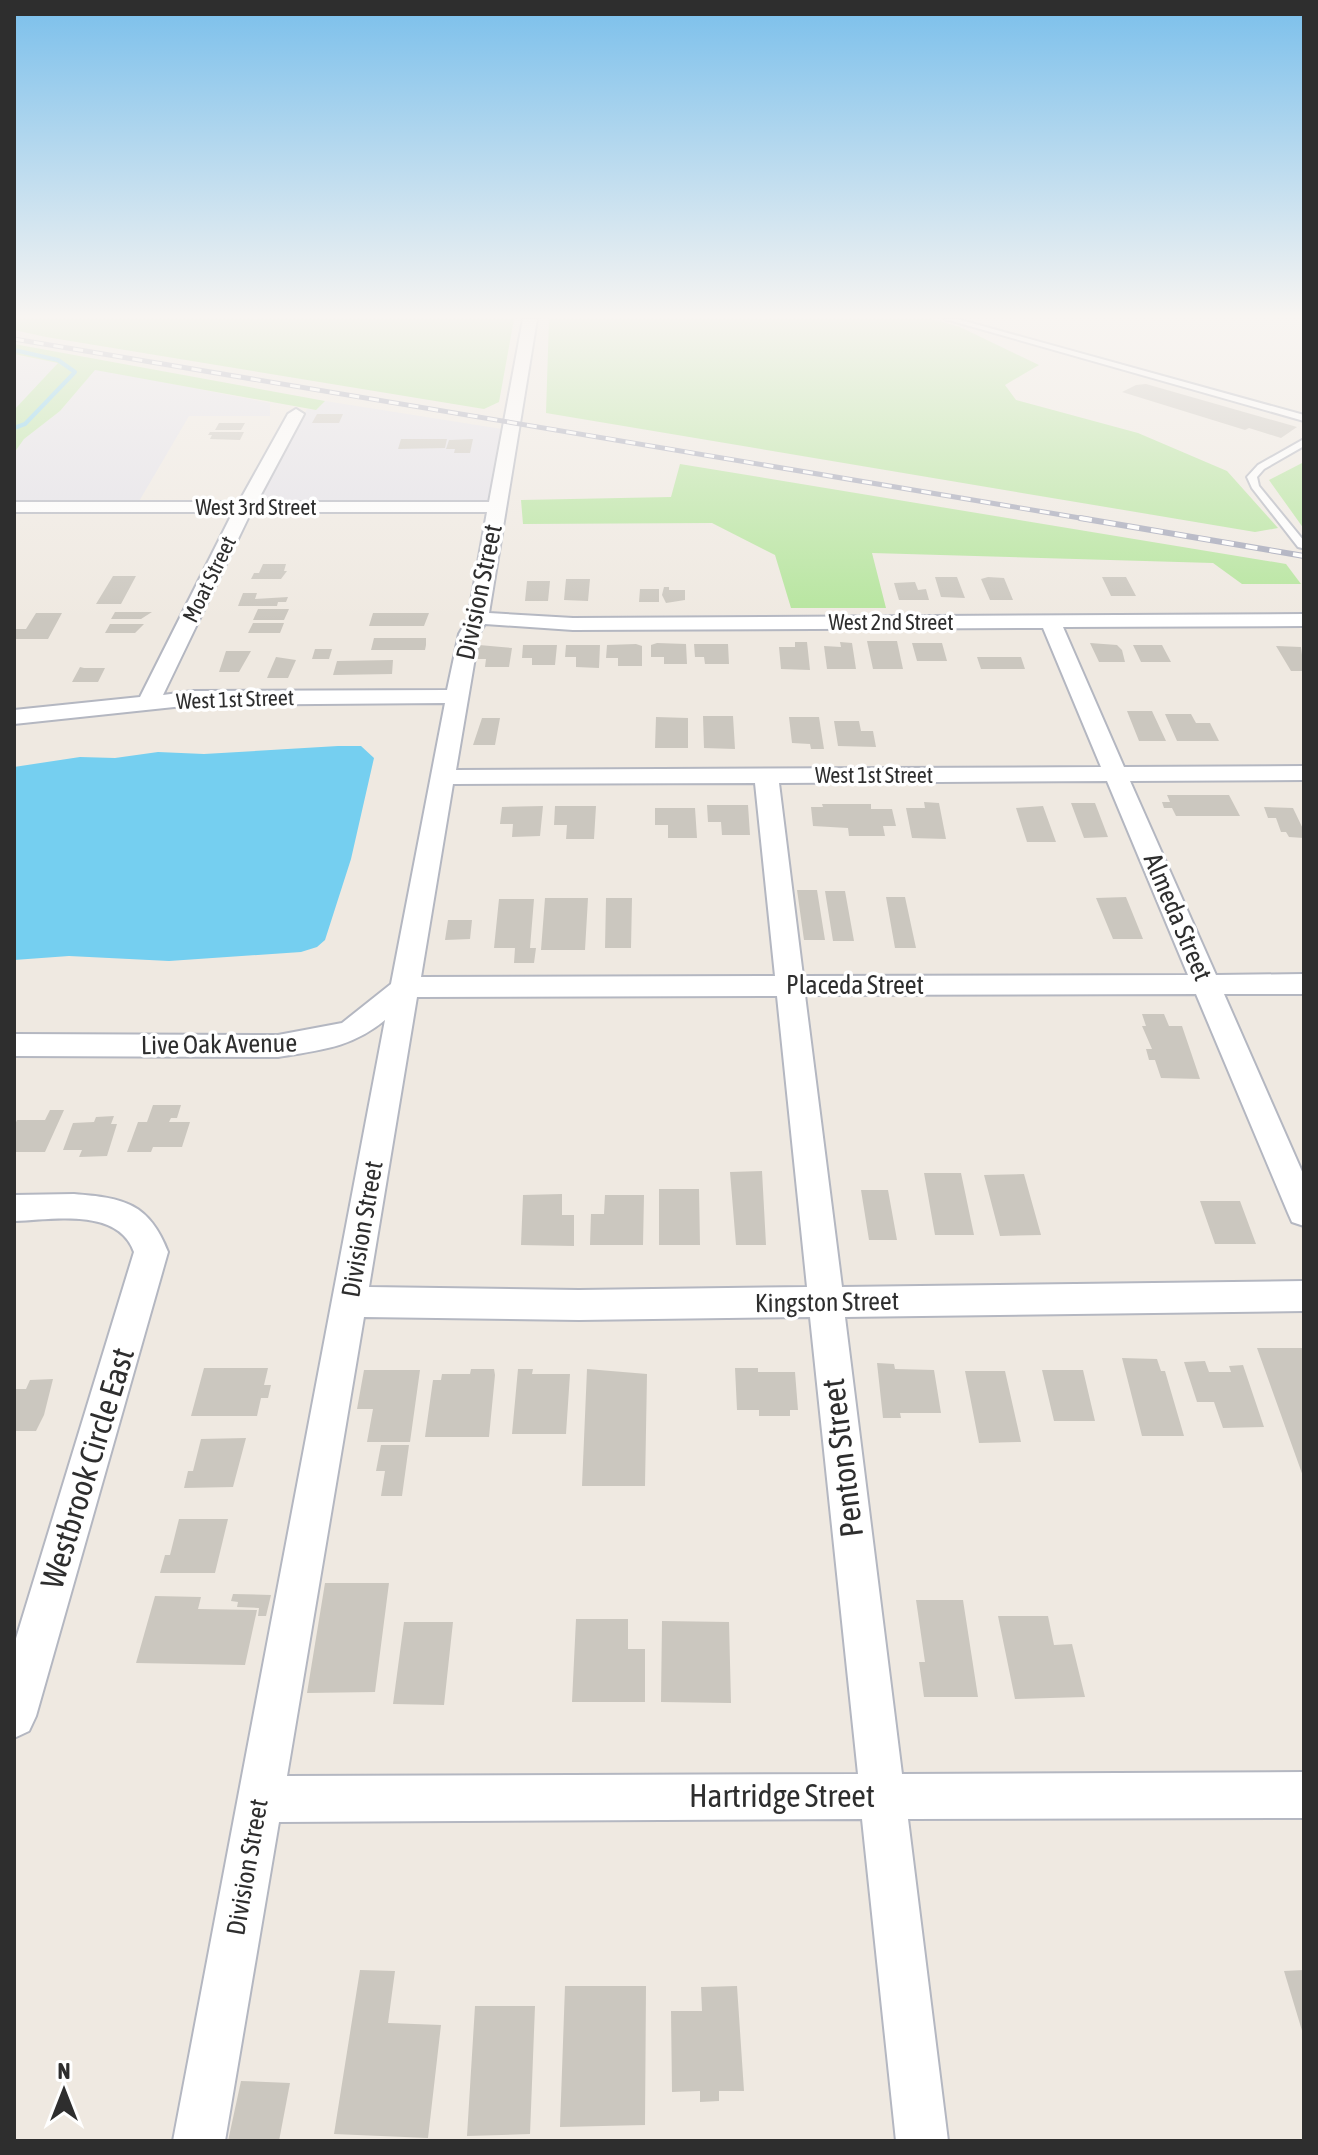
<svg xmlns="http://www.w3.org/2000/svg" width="1318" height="2155" viewBox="0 0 1318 2155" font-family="'Asap Condensed',sans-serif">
	<rect width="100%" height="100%" fill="#efe9e1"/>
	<path fill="#e3e1e8" d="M14 354 59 363 14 410Z
		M95 369 270 403V416H189L138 503 14 502V453L24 439 60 411Z
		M325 401 502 429 488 503H257L307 409 316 410Z"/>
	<path fill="#b6e59e" d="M14 319H514L499 402 484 409 46 337 14 330Z
		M549 319H932L960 327 1039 365 1005 385 1016 400 1138 433 1227 471 1278 528 1255 532 546 413Z
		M14 344 325 401 316 410 95 370 60 411 24 439 14 453V410L58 363 14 354Z
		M1304 462V529L1269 480Z
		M680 464 1286 564 1301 584H1242L1213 563 872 553 886 608H791L775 555 712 523 523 524 521 500 671 497Z"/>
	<path fill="#75cff0" d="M338 746H361L374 758 351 859 325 940 317 947 301 952 169 961 69 956 14 960V767L80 757 115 758 158 752 204 754Z"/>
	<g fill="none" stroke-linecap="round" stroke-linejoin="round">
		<path stroke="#75cff0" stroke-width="4" d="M14 350 58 360 75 372 25 424 14 428"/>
	</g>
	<path fill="#cbc7bf" d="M1146 384 1297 427 1281 438 1249 428 1245 430 1122 392 1136 385Z
		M317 414H343L339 423H312Z
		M219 423H245L241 430H215Z
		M210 432H244L240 440 210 439 212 435H208Z
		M401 439H447L445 448 398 449Z
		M473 439 470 453H454L455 449H446L449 440Z
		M263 564H286L284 571H287L281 579H251L254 573H259Z
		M113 576H136L121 604H96Z
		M935 577H957L965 598 941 597Z
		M988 577 1004 578 1013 600H990L981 579Z
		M1102 577H1126L1136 596H1111Z
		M566 579H590L588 601 564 600Z
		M527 581H550L548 601H525Z
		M915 582 918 590 926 589 929 600H899L894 583Z
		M664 587H669V590H685V600L666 603 662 595Z
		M640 589H659V602H639Z
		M243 593H257L255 599 288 597 286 602H278L277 606H238Z
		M258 609H289L284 620H253Z
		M115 612H152L141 619H111Z
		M36 613H62L48 639H14V629H26Z
		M373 613H429L424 626H369Z
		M253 623H284L280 633H248Z
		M110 624H144L135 633H105Z
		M374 638H426V645L425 650H371Z
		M867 641H897L903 669H873Z
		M795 642H807L810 670 781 669 779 647H795Z
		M840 642 852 643 856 669H827L824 646 841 647Z
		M657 643 686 644 687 664H664V657H651V645Z
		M912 643H942L947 661H917Z
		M1090 643 1117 645 1122 650 1125 662H1099Z
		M636 644 642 646V666H618V658H606L607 645Z
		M694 644H728L729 664H705L704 657H695Z
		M479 645 512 648 509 667H485L486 659H477Z
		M523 645H557L555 665H532V658H522Z
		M566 645H600L599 668 576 667V657H565Z
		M1133 645H1162L1171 662H1141Z
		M1276 646 1301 647 1304 671H1291Z
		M315 649H332L329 659H312Z
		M226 651H251L239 672H219Z
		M276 657 296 660 288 678H267Z
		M977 657H1021L1025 669H981Z
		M393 660 392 674 333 675 337 661Z
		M80 667 84 668H105L98 682H72Z
		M1127 711H1152L1166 741H1139Z
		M1165 714H1191L1196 723H1210L1219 741H1177Z
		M703 716H733L735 749 704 748Z
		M656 717 688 718V748H655Z
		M789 717H819L824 749H811L810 744 792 743Z
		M482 718H500L495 745H473Z
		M834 721H859L861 731H873L876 747 838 746Z
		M1167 795H1229L1240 816H1176L1172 808H1164L1162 802H1170Z
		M924 802 939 803 946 839 912 838 906 808H925Z
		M1071 803H1095L1108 837 1084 838Z
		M822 804H871V809H892L896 826H883L885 836H849L848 828 813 826 811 807H823Z
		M707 805H748L750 835H722L721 822H708Z
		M543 806 540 836 512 837 513 824H500L502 807Z
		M555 806H596L594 839H566L567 825H554Z
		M1043 806 1056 842H1027L1016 808Z
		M1264 807 1293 808 1304 831V838L1289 837 1286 832H1281L1276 818H1268Z
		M655 808H695L697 838H668V825H655Z
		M797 890H817L825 940H804Z
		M825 891H845L854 941H833Z
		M886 897H905L916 948H895Z
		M1126 897 1143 939H1113L1096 898Z
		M545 898H588L585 950H541Z
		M606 898H632L631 948H605Z
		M499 899H534L530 948H536L534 963H514L515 948H494Z
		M448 920H472L470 939 445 940Z
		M1142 1014H1164L1169 1026H1182L1200 1079 1161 1078 1155 1060H1149L1146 1049H1152L1142 1026H1146Z
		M153 1105H181L177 1118H171L169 1122H190L182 1147H153L151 1152H127L138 1122H147Z
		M50 1110H64L45 1152H14V1127L17 1120H45Z
		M114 1116 111 1124H117L107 1156 79 1157 82 1150H63L73 1123 94 1122 96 1117Z
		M762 1171 766 1245H736L730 1172Z
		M924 1173H961L974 1235H935Z
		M1024 1174 1041 1235 1000 1236 984 1175Z
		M659 1189H699L700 1245H659Z
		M861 1190H888L897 1240H869Z
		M562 1194V1215H574V1246L521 1245 523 1195Z
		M605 1195H644L643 1245H590L591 1214H604Z
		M1200 1201H1240L1256 1244H1215Z
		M1257 1348H1303L1304 1351V1479Z
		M1122 1358 1157 1359 1161 1371H1165L1184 1436H1142Z
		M1205 1361 1209 1372H1231L1229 1366 1243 1365 1264 1427 1223 1428 1214 1402H1197L1184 1362Z
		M877 1363 894 1364 895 1369 934 1370 941 1413H900L901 1418H883Z
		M204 1368H268L264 1385H271L268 1398H261L257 1416H191Z
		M735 1368H758V1372H795L798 1410H790V1416H759V1410H737Z
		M471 1369H494L495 1375 489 1437H425L433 1380H441L442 1374H470Z
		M518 1369H533L532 1374H570L566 1434H512Z
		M587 1369 647 1374 645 1486H582Z
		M364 1370H420L410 1442H367L373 1409H357Z
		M1042 1370H1083L1095 1421H1054Z
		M965 1371H1005L1021 1442 979 1443Z
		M53 1379 44 1415 36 1431H14V1389H26L30 1380Z
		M246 1438 233 1487 184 1488 188 1471H193L201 1439Z
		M381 1445H409L402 1496H381L385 1471H376Z
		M179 1519H228L215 1573H160L165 1555H170Z
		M325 1583H389L375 1692 307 1693Z
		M233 1594 271 1595 266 1616H258L259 1608 237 1607 238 1602 231 1601Z
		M155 1596 201 1597 198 1609 257 1610 245 1665 136 1663Z
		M916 1600H963L978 1697H924L919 1662H925Z
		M998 1616H1048L1054 1645 1072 1644 1085 1697 1015 1699Z
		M576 1619H628V1649H645V1702H572Z
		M662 1621 729 1622 731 1703 661 1702Z
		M404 1622H453L444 1705 393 1704Z
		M360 1970 395 1971 388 2023 441 2025 428 2138 334 2134Z
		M1304 1970V2034H1303L1284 1971Z
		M565 1986H646L645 2125 560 2127Z
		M737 1986 744 2091H719V2101L700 2102V2091L672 2092 671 2011H702L701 1987Z
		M475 2006H535L530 2134 467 2136Z
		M241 2081 290 2083 279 2141H228Z"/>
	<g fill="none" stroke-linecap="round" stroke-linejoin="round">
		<defs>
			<path id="lane" d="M945 319H957L1304 415V421Z
				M1304 439V446L1264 469 1257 477 1259 486 1304 541 1302 548 1298 547 1252 488 1247 477 1258 465Z"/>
			<path id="street" d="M523 319H537L489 613 573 618 1304 614V626L1063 627 1124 767 1304 766V780L1130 781 1216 975 1304 974V994H1224L1304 1176V1226L1292 1222 1288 1213 1196 994 805 995 842 1287 1304 1281V1311L845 1317 902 1774 1304 1772V1818L908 1819 948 2141H896L862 1819 279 1822 225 2141H173L385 1020C351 1048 320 1050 278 1057L14 1056V1034L278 1035 342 1023 391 984 445 703 193 705 14 724V710L140 697 233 512H14V502H239L288 414 296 409 304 414 257 502H489ZM251 512H487L468 618 459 634 447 690 193 691 163 695ZM485 624 573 630 1043 628 1101 767 456 770 479 634ZM1107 781 1188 975 803 976 779 783ZM755 783 775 976 421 977 453 784ZM777 996 807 1287 579 1290 369 1287 417 997ZM364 1317 579 1320 810 1317 858 1774 287 1776Z
				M74 1194C124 1198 149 1203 168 1252L36 1716 29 1731 14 1738V1645L134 1252C118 1207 52 1220 14 1221V1195Z"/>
		</defs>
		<use href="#lane" stroke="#b4b7c1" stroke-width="4"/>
		<use href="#street" stroke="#b4b7c1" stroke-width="4"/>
		<use href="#lane" fill="#fff" fill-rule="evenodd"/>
		<use href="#street" fill="#fff" fill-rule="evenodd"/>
		<defs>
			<path id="rail-far1" d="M14 339 1092 520"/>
			<path id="rail" d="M1080 518 1304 556"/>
		</defs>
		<use href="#rail-far1" stroke="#a3a6b8" stroke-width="5"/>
		<use href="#rail" stroke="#a3a6b8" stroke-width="6"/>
		<use href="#rail-far1" stroke="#fff" stroke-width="3" stroke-dasharray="10" stroke-linecap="butt"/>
		<use href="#rail" stroke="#fff" stroke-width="4" stroke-dasharray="12" stroke-linecap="butt"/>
	</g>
	<linearGradient id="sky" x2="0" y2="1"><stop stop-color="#7abfeb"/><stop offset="0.51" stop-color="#f8f5f2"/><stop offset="1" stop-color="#f8f5f2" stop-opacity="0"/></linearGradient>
	<rect width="1318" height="621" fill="url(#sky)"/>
	<g text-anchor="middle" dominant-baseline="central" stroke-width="7" stroke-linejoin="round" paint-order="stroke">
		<g font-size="22" fill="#2e2e2e" stroke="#fff">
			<text x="256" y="507">West 3rd Street</text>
			<text transform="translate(209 579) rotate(-64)">Moat Street</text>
			<text x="891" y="622">West 2nd Street</text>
			<text transform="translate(235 699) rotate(-2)">West 1st Street</text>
			<text x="874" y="775">West 1st Street</text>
		</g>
		<g font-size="26" fill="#2e2e2e" stroke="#fff">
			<text transform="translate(479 592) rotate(-78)">Division Street</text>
			<text transform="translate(1178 917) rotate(67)">Almeda Street</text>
			<text x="855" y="985">Placeda Street</text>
			<text transform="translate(219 1044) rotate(-1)">Live Oak Avenue</text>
			<text transform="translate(362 1229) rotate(-80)">Division Street</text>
			<text transform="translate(827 1302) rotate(-1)">Kingston Street</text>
			<text transform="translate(247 1867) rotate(-80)">Division Street</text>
		</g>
		<g font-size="32" fill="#2e2e2e" stroke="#fff">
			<text transform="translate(842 1458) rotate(-97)">Penton Street</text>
			<text transform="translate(87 1468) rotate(-73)">Westbrook Circle East</text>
			<text x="782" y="1795">Hartridge Street</text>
		</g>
	</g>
	<rect width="1318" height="2155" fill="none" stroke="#2e2e2e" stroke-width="32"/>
	<g transform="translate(64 2091)" stroke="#ffffff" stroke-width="6" paint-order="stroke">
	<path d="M0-6L14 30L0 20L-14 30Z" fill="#2e2e2e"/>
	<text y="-12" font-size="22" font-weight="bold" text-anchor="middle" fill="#2e2e2e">N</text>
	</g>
</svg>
